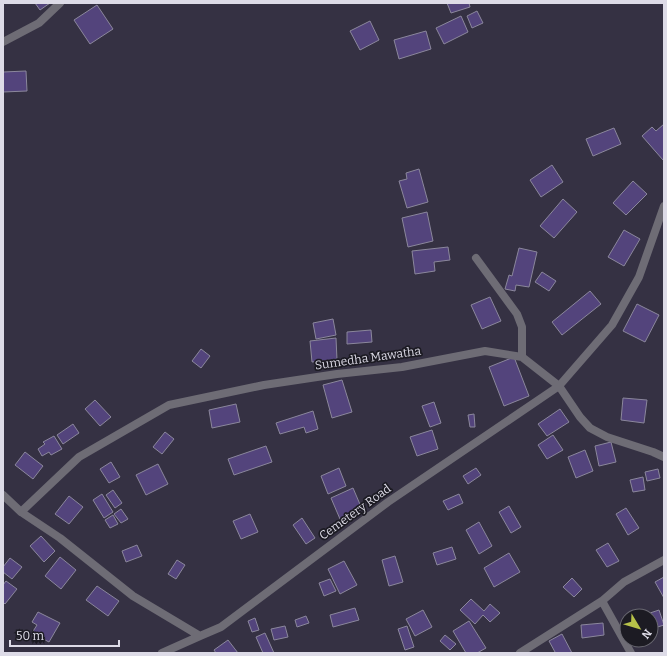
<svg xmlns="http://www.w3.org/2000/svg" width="667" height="656" viewBox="0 0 667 656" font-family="Bitter,serif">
	<rect width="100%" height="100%" fill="#353143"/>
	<path fill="#53447c" stroke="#8b879c" d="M35 3H50L40 10Z
		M447 3H469L470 7 451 13Z
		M97 5 113 29 90 44 74 20Z
		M477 11 483 23 472 28 467 16Z
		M461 16 468 32 444 44 436 28Z
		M370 21 379 40 360 50 350 31Z
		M426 31 431 49 399 59 394 40Z
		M26 71 27 91 3 92V72Z
		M664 124V159L663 160 642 136 652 127 656 131Z
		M614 128 621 144 593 156 586 139Z
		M552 165 563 182 541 197 530 180Z
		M419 169 428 202 407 208 399 181 407 179 406 173Z
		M633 181 647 194 626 215 613 203Z
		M563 199 577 212 554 238 540 226Z
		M427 212 433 241 408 247 402 218Z
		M624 230 640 239 624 266 608 257Z
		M448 247 450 260 434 262 435 271 415 274 412 251Z
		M519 248 537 252 529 287 516 285 515 291 505 289 509 275 512 276Z
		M542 272 556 281 549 291 535 282Z
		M590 291 601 304 562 335 552 322Z
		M490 297 501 321 482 329 471 305Z
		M637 304 659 315 645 342 623 331Z
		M333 319 336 335 316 339 313 323Z
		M371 330 372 342 347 344V332Z
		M336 338 337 360 312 362 310 341Z
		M201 349 210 356 201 368 192 361Z
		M514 357 529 396 504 406 489 367Z
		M342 380 352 412 332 418 323 385Z
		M623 398 647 400 644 423 621 420Z
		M95 400 111 417 100 426 85 409Z
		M434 402 441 423 430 427 422 406Z
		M236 404 240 422 212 428 209 410Z
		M560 409 569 422 547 436 538 424Z
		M313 411 318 429 306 433 304 427 280 434 276 423Z
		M474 414 475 427H470L468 415Z
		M73 424 79 433 63 444 57 435Z
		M432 430 438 449 417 456 410 437Z
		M165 432 174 439 162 454 153 447Z
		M553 435 563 450 547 459 538 445Z
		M54 436 62 449 51 455 49 452 42 456 38 449 45 444 43 442Z
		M611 442 616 462 599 466 595 446Z
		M266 446 272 462 234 475 228 459Z
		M585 450 593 471 576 478 568 457Z
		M25 452 43 466 33 479 15 465Z
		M111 462 120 477 109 483 100 469Z
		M158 464 168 484 146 495 136 475Z
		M339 468 346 486 328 494 321 476Z
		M476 468 481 475 468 484 463 476Z
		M658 469 660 478 647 481 645 472Z
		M643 477 645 490 633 492 630 480Z
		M353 488 362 509 340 519 331 498Z
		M113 490 122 503 115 508 106 495Z
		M102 494 113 512 104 518 93 500Z
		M459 494 463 503 448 510 443 501Z
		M69 496 83 507 69 524 55 514Z
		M509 506 521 527 511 533 499 512Z
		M626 508 639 528 628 535 616 514Z
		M121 509 128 519 121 523 114 514Z
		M250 514 258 532 241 539 233 521Z
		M113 515 118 524 110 528 105 520Z
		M302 518 315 538 306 544 293 525Z
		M479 522 492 546 479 554 466 530Z
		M41 536 55 551 44 562 30 546Z
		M608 543 619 561 607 567 596 550Z
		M137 545 142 556 126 562 122 551Z
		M452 547 456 559 437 565 433 553Z
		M509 553 520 572 494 587 484 568Z
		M395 556 403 582 389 586 382 560Z
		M60 557 76 570 61 589 45 576Z
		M10 558 22 567 12 579 3 572V567Z
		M177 560 185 565 176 579 168 574Z
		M344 561 357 585 340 594 328 569Z
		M664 577V598L655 582Z
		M572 578 582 589 574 597 563 587Z
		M330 579 336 591 324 596 319 583Z
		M6 581 17 589 5 604 3 602V585Z
		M97 586 119 601 108 616 86 600Z
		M471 599 484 611 490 604 500 613 490 622 483 615 475 624 460 610Z
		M355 608 359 620 333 627 330 615Z
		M423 610 432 627 415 636 406 619Z
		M659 610 664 625 651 629V616H641Z
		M38 612 60 623 49 642 32 633 37 625 32 622Z
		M306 616 309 623 297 627 295 620Z
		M255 618 259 630 252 632 248 621Z
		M469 621 486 648 477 653H466L453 631Z
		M603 623 604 635 582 638 581 625Z
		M285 626 288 637 274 640 271 629Z
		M407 626 414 647 405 650 398 629Z
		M265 633 274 653H263L256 637Z
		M562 634 572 653H554L555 652 549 641Z
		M445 635 456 644 450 650 440 641Z
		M228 640 238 653H216L214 650Z"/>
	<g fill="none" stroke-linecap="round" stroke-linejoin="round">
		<path stroke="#6e6c75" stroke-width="8" d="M3 42 39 23 60 3
			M476 258 517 314 522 327V357
			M3 495 21 512 79 457 169 405 264 385 337 374 402 367 485 351 522 357 559 386 612 325 639 277 664 206
			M21 512 60 538 133 596 200 636 221 627 388 502 559 386 580 417 590 428 607 437 653 452 664 457
			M602 601 631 653
			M162 653 200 636
			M520 653 602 601 624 582 664 560"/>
	</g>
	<g text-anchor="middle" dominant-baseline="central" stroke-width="3.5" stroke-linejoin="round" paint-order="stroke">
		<g font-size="12" fill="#dddbe7" stroke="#1c1b23">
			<text transform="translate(368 358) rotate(-8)">Sumedha Mawatha</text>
			<text transform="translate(355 512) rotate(-36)">Cemetery Road</text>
		</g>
	</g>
	<rect width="667" height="656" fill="none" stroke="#dddbe7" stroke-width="8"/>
	<g transform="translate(639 628) rotate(128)"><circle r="19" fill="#1c1b23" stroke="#696871"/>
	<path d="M0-3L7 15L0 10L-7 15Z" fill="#b6c149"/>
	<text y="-6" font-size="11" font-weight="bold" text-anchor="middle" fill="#dddbe7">N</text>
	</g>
	<path d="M10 640v6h109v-6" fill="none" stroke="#dddbe7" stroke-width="2"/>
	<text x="16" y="640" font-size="12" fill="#dddbe7" stroke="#1c1b23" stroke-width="3" paint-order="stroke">50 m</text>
</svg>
